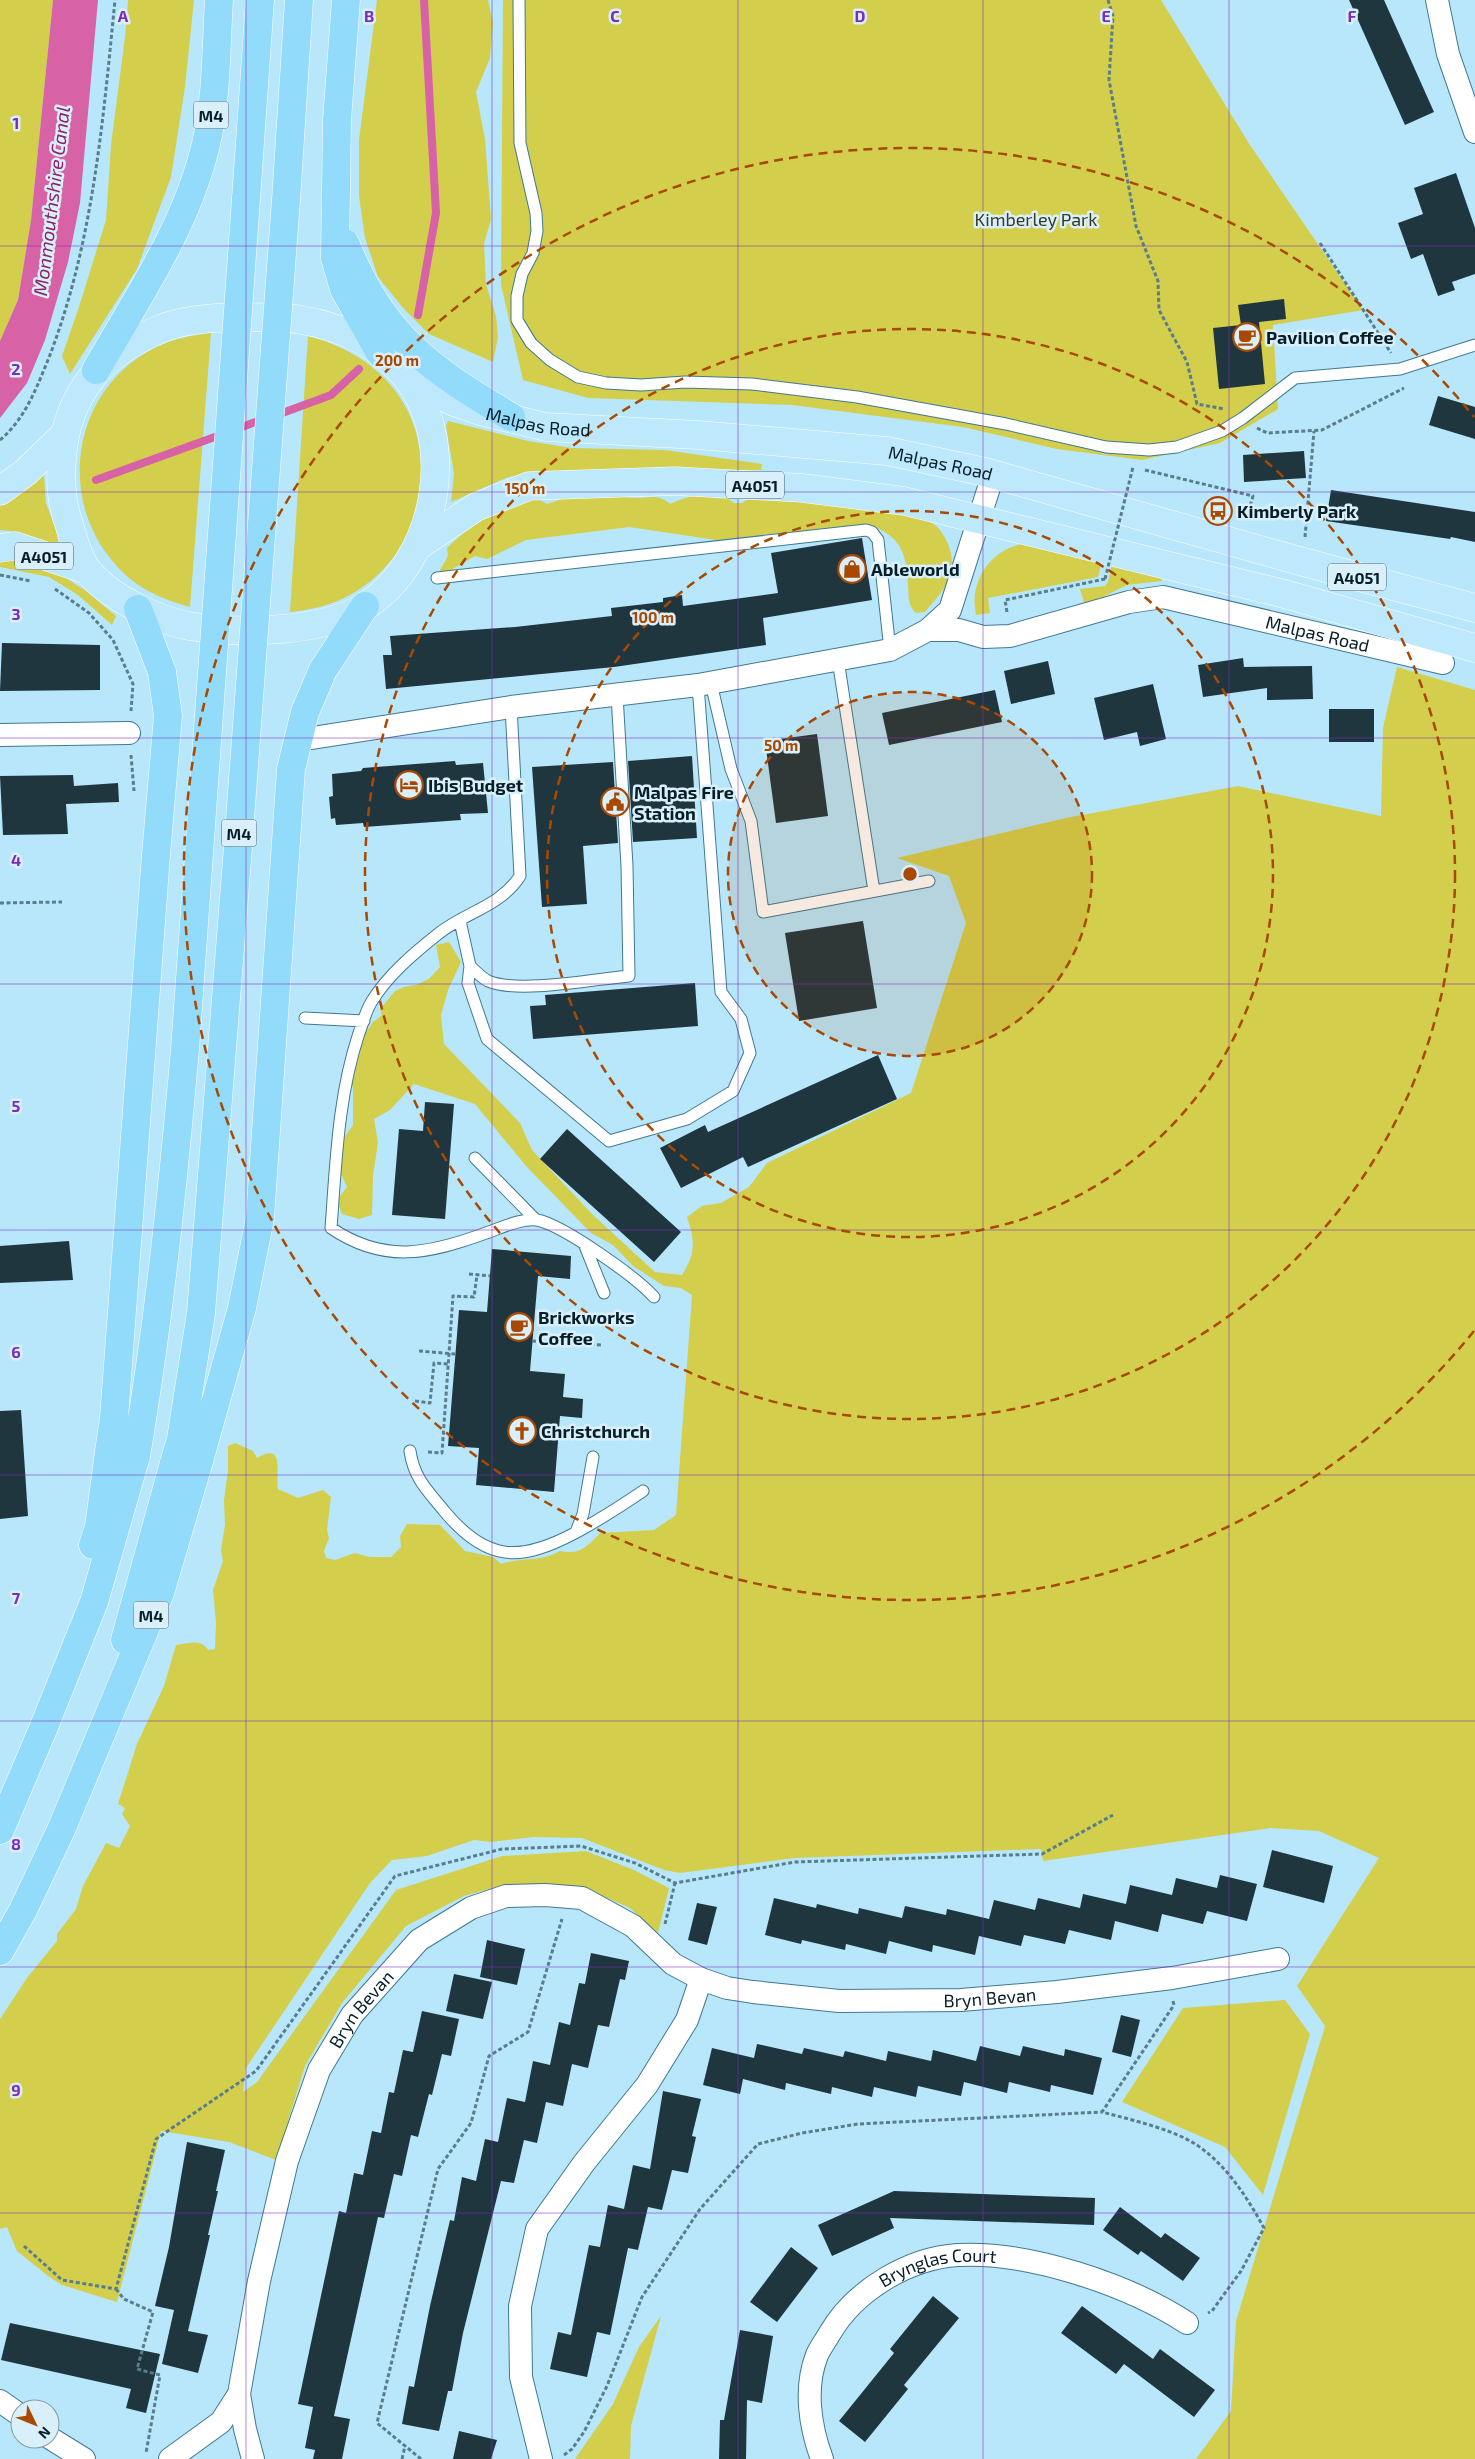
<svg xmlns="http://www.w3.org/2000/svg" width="1475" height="2459" viewBox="0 0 1475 2459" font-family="'Exo 2',sans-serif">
	<rect width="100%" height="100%" fill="#b8e7fc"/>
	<path fill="#d3ce4b" d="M0 0H53L31 220 18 300 0 341Z
		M128 0H194L185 87 171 177 137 269 70 374 62 356 78 310 106 220 111 145 125 37Z
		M377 0H488L493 23 490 58 476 92 485 139 491 219 484 244 486 284 496 316 498 337 493 362 429 334 404 309 378 277 365 238 359 196V140Z
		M503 0H1161L1248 142 1363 310 1273 325 1278 409 1220 443 1142 460 1057 449 963 427 792 405 588 398 523 380 501 285Z
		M211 333 190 607C161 599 134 587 115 564 52 493 76 378 166 343 181 337 196 335 211 333Z
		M308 336C389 357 436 422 417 506 407 550 377 585 335 602 320 608 305 610 290 612Z
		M448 421 528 441 572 448 665 450 762 464 761 470 667 469 527 473 506 478 451 502 454 474 446 426Z
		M40 475 44 476 46 503 59 537 58 543 54 544 19 532 0 530V506L20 493Z
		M608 495C618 496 630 498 640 498 653 497 660 495 670 504 681 499 694 494 706 496 714 498 718 499 727 498L734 503H742L750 498H796L918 517C922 519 928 521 932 523 948 533 958 564 949 580 943 592 933 602 925 612L916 613C907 605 909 596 908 585 907 551 899 534 866 524L716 540 629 527 526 540 487 559 475 556 444 574 439 572 448 556 447 548C462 533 479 521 498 511 508 507 517 506 527 499L540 500 547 504 565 498Z
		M1030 543 1102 560 1098 577 988 598 990 613 976 615C968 580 993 545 1030 543Z
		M0 555 52 569 86 591 116 616 112 625 78 595 49 577 0 567Z
		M1112 564 1161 576 1162 581 1127 585 1085 606 1080 589 1105 586 1108 582Z
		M1397 667 1475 690V2459H1196L1231 2411 1236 2321 1325 2026 1297 1986 1379 1858 1319 1831 1271 1828 1043 1861 1041 1849 794 1858 680 1873 664 1870 582 1838 534 1837 490 1842 474 1840 427 1856 392 1860 370 1883 246 2068 243 2092 257 2082 396 1890 502 1856 586 1851 634 1870 669 1888 658 1933 630 1908 591 1891 500 1886 464 1896 406 1926 342 2003 305 2066 276 2160 229 2142 161 2131 117 2302 62 2285 48 2276 17 2251 7 2227 0 2229V2019L27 1978 57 1941V1934L76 1909 83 1886 106 1843 119 1848 130 1826 122 1814 125 1808 118 1804 137 1744 164 1686 176 1645C188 1644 200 1638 208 1650L215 1649 216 1623 213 1590 223 1561 221 1550 225 1525 224 1500 228 1470V1446L235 1443 253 1451 257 1458C286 1441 275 1475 278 1489L298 1498 323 1490 331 1497 327 1530 329 1538 324 1551 326 1558 335 1560 355 1553 370 1557H391L401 1547 400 1536 407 1524 440 1525 465 1551 493 1557 501 1564C521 1557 542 1562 560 1551 580 1555 587 1547 600 1533L654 1530 676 1515 692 1295 681 1288 664 1286 633 1266 613 1245 591 1233 526 1166 475 1104 414 1084 390 1110 374 1119 378 1142 373 1176 372 1215 359 1219 342 1214 337 1200 347 1187 340 1172 339 1145 353 1125V1089L349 1072 365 1034 373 1022 382 1015 380 1009 395 991 404 987 416 985 429 979 440 967 436 945 449 942 461 962 448 990 441 1015 444 1044 520 1123 532 1150 593 1215 655 1272 682 1275C696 1253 695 1241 687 1217L702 1206 721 1203 749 1187 767 1163 911 1093 966 923 949 876 897 858 1066 818 1238 786 1381 816 1383 728Z
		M1285 2000 1310 2034 1263 2195 1225 2147 1122 2102 1183 2008Z
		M661 2316 631 2426 630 2459H575L613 2404 639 2347Z"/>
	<path fill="#d762a6" d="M53 0H98L80 203 68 262 45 340 27 383 0 418V341L18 300 31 220Z"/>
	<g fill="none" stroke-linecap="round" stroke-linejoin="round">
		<path stroke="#d762a6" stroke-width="8" d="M418 315 436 213 424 0
			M277 415 331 395 359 369
			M234 430 263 419
			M96 480 223 434"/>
	</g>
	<path fill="#1f363f" d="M1349 0H1384L1434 112 1405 125Z
		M1456 173 1475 228V274L1452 282 1455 290 1438 296 1423 254 1411 259 1398 223 1423 214 1414 188Z
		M1284 299 1286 319 1259 322 1265 384 1219 389 1213 328 1241 325 1238 305Z
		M1438 396 1475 407V439L1429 425Z
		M1304 451 1306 478 1244 482 1243 455Z
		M1331 490 1475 512V542L1451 537 1450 539 1326 521Z
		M862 538 872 600 763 618 766 645 614 667 386 689 383 655H392L390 636 515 627 612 616 611 608 663 602V598L682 595 683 606 778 593 771 553Z
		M2 643 100 645V690L0 691Z
		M1243 658 1244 667 1312 666 1313 699 1267 700V688L1203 697 1198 665Z
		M1048 661 1055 694 1011 704 1004 671Z
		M1153 684 1166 739 1140 746 1137 732 1104 740 1094 698Z
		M995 690 1002 722 889 745 882 713Z
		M1329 709H1374V742H1329Z
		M817 734 828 816 776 823 765 741Z
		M692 756 697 838 633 842 628 761Z
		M455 761 456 765 483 763 488 813 460 814 461 820 364 827 363 823 336 825 335 818 331 819 329 797 333 796 332 774 361 771 363 768Z
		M613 762 618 843 583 846 587 904 542 907 532 767Z
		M73 775 74 786 118 783 119 802 66 804 68 834 3 835 0 776Z
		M863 921 877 1008 799 1021 785 933Z
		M695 983 698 1026 533 1039 530 1006 546 1005 545 995Z
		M878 1055 897 1099 748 1167 743 1157 681 1188 660 1148 705 1125 708 1132Z
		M425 1102 454 1104 445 1219 392 1215 399 1129 423 1131Z
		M567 1129 681 1232 654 1262 540 1159Z
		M69 1241 73 1280 0 1283V1246Z
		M492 1249 571 1256 570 1279 538 1276 530 1371 565 1374 563 1397 583 1399 582 1418 560 1416 554 1492 476 1485 479 1448 448 1446 459 1310 487 1312Z
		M21 1410 28 1516 0 1519V1411Z
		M1272 1850 1333 1866 1324 1903 1263 1887Z
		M1220 1875 1257 1884 1247 1921 1207 1911 1203 1924 1162 1914 1158 1932 1115 1921 1111 1940 1069 1930 1065 1944 1024 1935 1021 1946 979 1936 975 1955 933 1945 932 1952 889 1941 886 1954 846 1944 845 1950 802 1940 801 1944 765 1935 774 1898 816 1908 817 1904 858 1914 859 1908 902 1918 905 1906 946 1915 947 1909 989 1919 994 1900 1035 1910 1038 1898 1080 1908 1083 1894 1126 1904 1130 1885 1172 1895 1176 1878 1217 1888Z
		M697 1903 717 1907 707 1945 688 1940Z
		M487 1940 525 1949 517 1985 480 1977Z
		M591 1953 629 1961 625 1980 620 1979 609 2027 598 2025 588 2068 572 2064 563 2106 546 2102 537 2143 524 2140 514 2183 501 2181 463 2333 452 2391H448L439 2431 402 2424 409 2386 414 2387 430 2306 450 2220 454 2221 462 2177 476 2181 485 2139 498 2142 507 2098 525 2102 533 2061 550 2065 559 2022 570 2025 579 1983 585 1984Z
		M454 1974 492 1982 483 2019 446 2011Z
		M422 2011 459 2019 451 2056 442 2054 432 2095 429 2094 418 2137 411 2135 402 2176 394 2174 384 2218 378 2217 334 2416 350 2419 342 2459H313L315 2450 305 2448 313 2407 298 2404 339 2211 346 2213 354 2173 363 2175 372 2131 381 2133 389 2092 394 2093 403 2050 413 2052Z
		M1121 2015 1140 2020 1131 2057 1112 2052Z
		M757 2044 802 2054 804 2048 843 2057 845 2051 886 2061 888 2051 931 2061 933 2050 976 2061 980 2046 1020 2056 1023 2046 1064 2056 1065 2049 1102 2058 1093 2095 1051 2085 1050 2092 1009 2082 1007 2093 964 2082 961 2096 918 2086 916 2097 874 2087 872 2097 832 2087 831 2094 786 2083 785 2090 743 2079 740 2094 703 2085 712 2048 754 2058Z
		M663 2091 701 2099 692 2136 696 2137 688 2173 672 2170 662 2210 648 2207 638 2250 628 2248 610 2335 597 2332 587 2377 550 2369 558 2332 571 2335 589 2245 600 2247 608 2205 624 2209 633 2165 650 2169Z
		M187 2142 225 2150 216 2191H218L208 2235H210L188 2331 208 2335 198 2373 162 2364 174 2310 155 2306 169 2247Z
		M894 2191 1095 2198 1094 2225 890 2218 894 2228 832 2256 818 2225Z
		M1120 2207 1161 2238 1165 2233 1200 2258 1183 2281 1141 2251 1138 2255 1103 2230Z
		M791 2247 818 2268 777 2322 750 2302Z
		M933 2296 959 2318 904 2385 908 2389 865 2442 839 2421 894 2353 890 2349Z
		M1082 2306 1153 2359 1160 2349 1215 2390 1194 2417 1124 2364 1116 2374 1061 2333Z
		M10 2323 160 2354 146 2413 126 2408 131 2389 1 2360Z
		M740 2330 773 2336 762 2403 747 2400 746 2459H719L720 2420H724Z
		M459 2431 497 2440 491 2459H453Z"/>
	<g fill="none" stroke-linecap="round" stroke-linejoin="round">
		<defs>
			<path id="lane" d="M519 0 520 143 536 213 537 231 533 253 522 274 517 296V320L531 343 550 360 578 377 606 383 641 385 685 382 752 384 857 397 1006 424 1106 447 1149 450 1177 447 1222 431 1243 418 1295 378 1400 369 1475 345
				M437 578 866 530 872 532 878 540 890 650
				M838 660 874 891
				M711 683 731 769 751 821 763 912 929 881
				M511 707 520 876C500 907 465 912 438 934 414 953 388 975 372 1001 366 1010 363 1023 359 1033 338 1096 336 1162 331 1228 384 1264 429 1254 486 1233 501 1228 521 1218 537 1220 563 1225 636 1277 654 1297
				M460 921 470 966 468 983 487 1039 609 1141 687 1119 733 1091 750 1053 741 1019 721 992 698 685
				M470 966C475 971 482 978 488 981 518 994 595 979 629 976L627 866 617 695
				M305 1018 364 1021
				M475 1158 536 1220
				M585 1246 604 1293
				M410 1451C414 1479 428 1491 445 1512 487 1562 520 1562 575 1533 599 1520 621 1506 643 1491
				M576 1532 583 1514 593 1457"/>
			<g id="street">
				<path d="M1437 0 1448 54 1475 132"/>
				<path id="s1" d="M928 630H959L983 637 1010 636 1129 602 1163 597 1443 663"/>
				<path d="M0 735 129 733"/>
				<path d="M312 738 511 707 698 685 890 650 928 630 950 610 993 475"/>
				<path d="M239 2394 245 2429 253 2459"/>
				<path d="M0 2401 20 2415"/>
				<path d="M50 2438 84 2459"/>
				<path id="s2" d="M170 2459 221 2422 239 2394 259 2281 287 2161 319 2070 352 2015 419 1940 471 1908 506 1896 545 1895 582 1898 633 1926 673 1964 701 1979 727 1988 753 1992 839 2001 961 2000 1057 1992 1172 1978 1278 1959"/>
				<path d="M541 2459 521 2377 520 2306 537 2229 584 2163 647 2085 687 2020 701 1979"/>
				<path id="s3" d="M822 2459C810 2427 804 2388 817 2355 820 2348 826 2340 830 2333 855 2290 909 2258 958 2255 1029 2251 1129 2285 1187 2323"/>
			</g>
			<g id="primary">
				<path d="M282 317C327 322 369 336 401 371 461 437 438 561 364 607 321 633 237 634 189 626 156 620 109 597 88 571 78 559 73 538 69 524 61 502 60 482 62 458 67 394 101 354 160 329 197 314 243 318 282 317Z"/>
				<path id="s4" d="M404 373 430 390 454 402 483 412 546 427 698 435 887 451 985 472 1296 560 1475 608"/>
				<path d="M0 491 26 472 64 435"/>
				<path d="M418 546 476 507 529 486 675 481 802 488 904 501 1281 593 1475 648"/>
				<path d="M0 548 15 546 87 570"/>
			</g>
			<path id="highway" d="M346 0 337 120 335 258 344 289 381 354
				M246 199 260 0
				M286 200 299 0
				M345 243C382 335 428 368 511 417
				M96 370C137 298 187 226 206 144 217 97 216 48 219 0
				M138 609 162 672
				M323 670 365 606
				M93 1545 99 1527 109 1452
				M125 1640 174 1463
				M0 1830 43 1729 94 1602 136 1456
				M0 1951 23 1910 61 1830 160 1593 197 1468"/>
		</defs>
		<use href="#lane" stroke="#407990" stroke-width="13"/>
		<use href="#street" stroke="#407990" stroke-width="24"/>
		<use href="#primary" stroke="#fff" stroke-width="29"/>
		<use href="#highway" stroke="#fff" stroke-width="29"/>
		<path stroke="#5a7d8b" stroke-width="3" stroke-dasharray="4 2.5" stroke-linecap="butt" d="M1108 0 1113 16 1109 80 1136 226 1158 281 1159 310 1187 362 1197 404 1224 409
			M1320 243 1391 353
			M1257 428 1267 433 1322 430 1404 388
			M0 440C25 419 36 389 48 360 93 245 103 121 115 0
			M1145 470 1253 496 1246 520
			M1305 537 1314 431
			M0 575 31 581
			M55 589 89 613 113 640 133 684 131 711
			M1007 612 1005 600 1105 579
			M131 755 134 791
			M0 903 62 902
			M469 1274 490 1276
			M532 1341 603 1345
			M419 1351 455 1354
			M415 1401 430 1403 434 1363 449 1364
			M428 1452 442 1453 453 1296 474 1297 477 1275
			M665 1924 675 1883
			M1173 2001 1174 2005 1102 2112C1128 2119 1155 2125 1180 2136 1218 2152 1245 2193 1264 2228L1241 2271 1212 2311 1208 2313
			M24 2246 62 2280 116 2289 156 2139 256 2071 395 1876 502 1849 581 1846 635 1863 675 1883 795 1862 1042 1854 1113 1815
			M116 2289 124 2299 153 2312 137 2369 160 2375 146 2453
			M564 2455 572 2449 584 2432 607 2386 642 2297 700 2209 758 2144 802 2133 858 2124 1102 2112
			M402 2459 405 2446
			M421 2459 377 2423 438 2169 471 2123 489 2056 528 2032 562 1919"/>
		<use href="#lane" stroke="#fff" stroke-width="11"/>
		<use href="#street" stroke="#fff" stroke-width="22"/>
		<use href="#primary" stroke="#bee9fc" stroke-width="28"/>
		<use href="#highway" stroke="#93dbfa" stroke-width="28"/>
		<defs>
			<path id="highway-bridge" d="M109 1452 114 1418 156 855 168 716 162 672
				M136 1456C159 1321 173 1185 185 1049L246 199
				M174 1463 181 1439 201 1313 237 860 286 200
				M197 1468 242 1308 260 1218 291 769 305 712 323 670"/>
		</defs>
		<use href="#highway-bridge" stroke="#fff" stroke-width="29" stroke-linecap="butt"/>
		<path stroke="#5a7d8b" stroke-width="3" stroke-dasharray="4 2.5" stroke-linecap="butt" d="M1105 579 1133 467"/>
		<use href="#highway-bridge" stroke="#93dbfa" stroke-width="28"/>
	</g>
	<path fill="none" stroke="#7b2cbf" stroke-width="1" stroke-opacity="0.55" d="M246 0V2459M492 0V2459M738 0V2459M983 0V2459M1229 0V2459M0 246H1475M0 492H1475M0 738H1475M0 984H1475M0 1230H1475M0 1475H1475M0 1721H1475M0 1967H1475M0 2213H1475"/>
	<circle cx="910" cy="874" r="182" fill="#a94801" fill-opacity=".12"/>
	<g fill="none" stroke="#a94801" stroke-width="2.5" stroke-dasharray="9 6">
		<circle cx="910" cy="874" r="182"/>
		<circle cx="910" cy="874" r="363"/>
		<circle cx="910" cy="874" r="545"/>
		<path d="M1474 1331A726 726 0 1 1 1474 417"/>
	</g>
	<defs>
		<symbol id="cafe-ring" viewBox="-11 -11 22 22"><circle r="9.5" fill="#d9f0fb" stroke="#a94801" stroke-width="1.5"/><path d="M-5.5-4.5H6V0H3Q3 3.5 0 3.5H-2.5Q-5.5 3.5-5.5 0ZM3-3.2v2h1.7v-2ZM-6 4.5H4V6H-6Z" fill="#a94801"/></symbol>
		<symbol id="bus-ring" viewBox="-11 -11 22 22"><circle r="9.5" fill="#d9f0fb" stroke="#a94801" stroke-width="1.5"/><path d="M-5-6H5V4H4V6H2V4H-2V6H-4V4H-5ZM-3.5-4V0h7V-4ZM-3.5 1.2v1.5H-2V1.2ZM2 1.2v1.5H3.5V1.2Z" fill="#a94801"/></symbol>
		<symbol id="shop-ring" viewBox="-11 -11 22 22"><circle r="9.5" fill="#d9f0fb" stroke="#a94801" stroke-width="1.5"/><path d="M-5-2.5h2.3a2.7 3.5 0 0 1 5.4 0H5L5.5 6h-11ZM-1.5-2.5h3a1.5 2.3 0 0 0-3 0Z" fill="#a94801"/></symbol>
		<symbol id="hotel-ring" viewBox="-11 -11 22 22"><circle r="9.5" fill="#d9f0fb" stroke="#a94801" stroke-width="1.5"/><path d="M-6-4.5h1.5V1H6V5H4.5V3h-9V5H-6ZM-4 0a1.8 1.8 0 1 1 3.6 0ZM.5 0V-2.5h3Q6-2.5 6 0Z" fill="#a94801"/></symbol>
		<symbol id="civic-ring" viewBox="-11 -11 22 22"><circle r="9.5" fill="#d9f0fb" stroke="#a94801" stroke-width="1.5"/><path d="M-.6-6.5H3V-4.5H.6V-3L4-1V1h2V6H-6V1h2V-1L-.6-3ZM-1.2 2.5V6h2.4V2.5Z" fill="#a94801"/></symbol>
		<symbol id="church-ring" viewBox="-11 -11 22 22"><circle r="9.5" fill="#d9f0fb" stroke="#a94801" stroke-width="1.5"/><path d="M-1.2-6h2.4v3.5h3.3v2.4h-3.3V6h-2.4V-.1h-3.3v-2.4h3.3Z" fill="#a94801"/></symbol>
	</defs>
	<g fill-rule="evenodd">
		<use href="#cafe-ring" x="1231" y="321" width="32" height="32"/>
		<use href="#bus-ring" x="1202" y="495" width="32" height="32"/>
		<use href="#shop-ring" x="836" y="553" width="32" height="32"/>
		<use href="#hotel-ring" x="393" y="769" width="32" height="32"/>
		<use href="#civic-ring" x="599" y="786" width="32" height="32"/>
		<use href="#cafe-ring" x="503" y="1311" width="32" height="32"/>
		<use href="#church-ring" x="506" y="1415" width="32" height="32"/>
	</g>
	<g text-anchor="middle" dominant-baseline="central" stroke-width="5" stroke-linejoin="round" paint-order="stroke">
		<g fill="#d9f0fb" stroke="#455d67" stroke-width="1">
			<rect x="193.5" y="101.5" width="35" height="27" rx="4"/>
			<rect x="726" y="471.5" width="58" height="27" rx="4"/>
			<rect x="15" y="542.5" width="58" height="27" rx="4"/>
			<rect x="1328" y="563.5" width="58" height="27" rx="4"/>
			<rect x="221.5" y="819.5" width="35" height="27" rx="4"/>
			<rect x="133.5" y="1601.5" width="35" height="27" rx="4"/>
		</g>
		<g font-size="16" font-weight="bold" fill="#061e27">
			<text x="211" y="115">M4</text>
			<text x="755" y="485">A4051</text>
			<text x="44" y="556">A4051</text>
			<text x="1357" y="577">A4051</text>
			<text x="239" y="833">M4</text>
			<text x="151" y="1615">M4</text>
		</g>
		<g font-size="18" fill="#393820" stroke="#d9f0fb">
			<text x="1036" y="219">Kimberley Park</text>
		</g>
		<g font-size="18" font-weight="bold" fill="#061e27" stroke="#d9f0fb" text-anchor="start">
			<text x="1266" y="337">Pavilion Coffee</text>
			<text x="1237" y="511">Kimberly Park</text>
			<text x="871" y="569">Ableworld</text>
			<text x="428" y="785">Ibis Budget</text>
			<text x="634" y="792">Malpas Fire<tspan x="634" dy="21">Station</tspan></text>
			<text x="538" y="1317">Brickworks<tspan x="538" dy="21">Coffee</tspan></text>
			<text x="541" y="1431">Christchurch</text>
		</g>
		<g font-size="18" fill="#061e27" stroke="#d9f0fb">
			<text stroke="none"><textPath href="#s4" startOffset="145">Malpas Road</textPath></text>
			<text stroke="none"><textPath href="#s4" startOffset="550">Malpas Road</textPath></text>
			<text stroke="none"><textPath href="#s1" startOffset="400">Malpas Road</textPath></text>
			<text stroke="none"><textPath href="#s2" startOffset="1206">Bryn Bevan</textPath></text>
			<text stroke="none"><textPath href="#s2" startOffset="505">Bryn Bevan</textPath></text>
			<text stroke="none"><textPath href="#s3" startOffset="265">Brynglas Court</textPath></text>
		</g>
		<g font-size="19" font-style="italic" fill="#8c2265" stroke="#d9f0fb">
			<text transform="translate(51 201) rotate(-83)">Monmouthshire Canal</text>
		</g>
	</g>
	<g font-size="16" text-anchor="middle" font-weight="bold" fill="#7b2cbf" stroke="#d9f0fb" stroke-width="5" stroke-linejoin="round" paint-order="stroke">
		<text x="123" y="22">A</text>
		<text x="369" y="22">B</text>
		<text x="615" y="22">C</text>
		<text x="860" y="22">D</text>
		<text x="1106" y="22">E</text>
		<text x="1352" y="22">F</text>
		<text x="16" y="129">1</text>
		<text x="16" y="375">2</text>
		<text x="16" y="620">3</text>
		<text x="16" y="866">4</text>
		<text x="16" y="1112">5</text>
		<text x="16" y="1358">6</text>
		<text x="16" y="1604">7</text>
		<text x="16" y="1850">8</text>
		<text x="16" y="2096">9</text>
	</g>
	<circle cx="910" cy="874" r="8" fill="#a94801" stroke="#d9f0fb" stroke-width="2.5"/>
	<g font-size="15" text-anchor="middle" font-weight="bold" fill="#a94801" stroke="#d9f0fb" stroke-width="5" stroke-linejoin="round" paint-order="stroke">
		<text x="397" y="366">200 m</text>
		<text x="525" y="494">150 m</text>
		<text x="653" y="623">100 m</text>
		<text x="781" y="751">50 m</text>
	</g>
	<g transform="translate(35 2424) rotate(133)"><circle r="24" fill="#d9f0fb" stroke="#859ca6"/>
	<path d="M0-4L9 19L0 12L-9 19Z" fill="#a94801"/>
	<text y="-8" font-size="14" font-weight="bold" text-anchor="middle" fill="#061e27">N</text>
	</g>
</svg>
